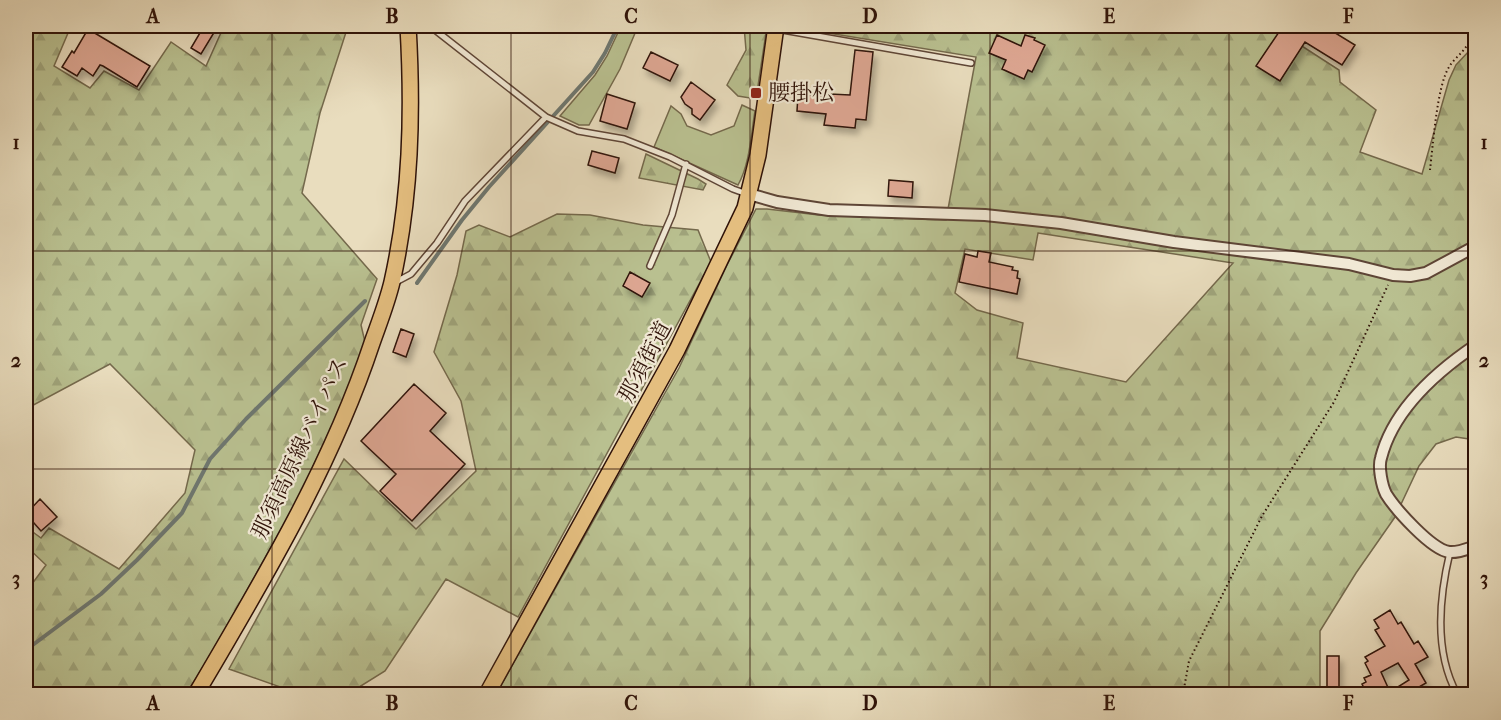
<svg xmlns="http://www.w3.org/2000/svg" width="1501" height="720" viewBox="0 0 1501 720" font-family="'IM FELL French Canon','Noto Serif JP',serif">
	<defs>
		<pattern id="forest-firs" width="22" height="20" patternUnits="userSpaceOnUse" patternTransform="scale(1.5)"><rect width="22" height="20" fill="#b9c090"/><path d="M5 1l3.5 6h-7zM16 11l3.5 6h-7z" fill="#9fa47b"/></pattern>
		<filter id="shadow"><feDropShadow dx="3.5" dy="6" stdDeviation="3" flood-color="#0004"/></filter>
	</defs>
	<rect width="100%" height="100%" fill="#e9ddbe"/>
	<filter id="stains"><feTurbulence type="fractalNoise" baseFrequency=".00333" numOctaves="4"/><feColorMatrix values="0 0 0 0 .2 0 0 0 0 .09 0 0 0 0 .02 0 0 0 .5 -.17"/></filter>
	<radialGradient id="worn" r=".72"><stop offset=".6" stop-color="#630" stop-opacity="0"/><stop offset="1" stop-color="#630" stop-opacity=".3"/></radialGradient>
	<path fill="#b9c090" stroke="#74694c" stroke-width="1.5" d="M621 26H638L620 69 589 125H579L560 116 595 75 607 56Z
		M742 105 755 111C751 134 750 164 738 185L654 147 671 106 681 114 687 126 711 135 734 126Z"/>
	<path fill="url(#forest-firs)" stroke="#74694c" stroke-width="1.5" fill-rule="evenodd" d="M26 26H71L54 66 90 88 104 71 139 90 171 42 206 66 224 26H348L320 113 302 193 377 279 361 325 365 342 344 400 296 503 207 661 186 694H26V592L46 565 26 546V527L41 538 49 528 119 569 185 493 195 450 110 364 26 409Z
		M744 26H767L756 99 738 96 727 85 746 50Z
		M785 26H1271L1339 70 1340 82 1376 110 1360 152 1422 174 1449 80 1456 65 1470 50 1474 30 1467 26H1475V445L1469 439 1456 437 1436 444 1419 466 1395 517 1356 573 1320 631V694H496L679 368 727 265 756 209H767L819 215 946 220 976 57ZM1038 233 1233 263 1126 382 1017 358 1023 323 977 310 955 293 965 249 1033 260Z
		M646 154 698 179 706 184 703 190 639 178Z
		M557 214 590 215 643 225 698 230 711 262 518 617 446 579 385 671 356 689 339 694H300L229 669 344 459 416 529 476 471 461 401 434 352 457 275 466 231 479 225 510 237Z"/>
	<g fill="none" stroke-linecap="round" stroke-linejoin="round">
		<path stroke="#6e7770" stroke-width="4" d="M417 283 462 220 489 187 593 72 605 53 618 26
			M26 650 101 594 137 560 182 513 210 459 246 419 365 301"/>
	</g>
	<path fill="#dea793" stroke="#2f1208" stroke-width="1.5" fill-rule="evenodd" filter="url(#shadow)" d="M204 26H218L201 54 191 48Z
		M1283 26H1324L1355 45 1342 65 1305 42 1280 81 1256 66Z
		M88 29 150 66 137 87 103 66 100 65 93 76 82 68 77 76 62 67 72 51 74 53Z
		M997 35 1021 46 1025 35 1035 38 1034 40 1045 45 1032 72 1028 70 1024 79 1002 69 1006 60 989 53Z
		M855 50 873 52 866 120 856 119 855 128 824 125 826 114 797 111 798 95 830 96V94L850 95Z
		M651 52 678 65 670 81 643 68Z
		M691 82 715 100 700 120 692 114V109L685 104 681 97Z
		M607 94 635 103 627 129 600 121Z
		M592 151 619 158 615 173 588 165Z
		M889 180 913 182 912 198 888 196Z
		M978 251 991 253 989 262 1013 267 1012 270 1018 271 1017 278 1020 279 1017 294 959 282 965 254 977 257Z
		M630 272 650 283 642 297 623 286Z
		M401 329 414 334 406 357 393 352Z
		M414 384 446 413 430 431 465 464 412 521 380 491 396 474 361 441Z
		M40 499 57 517 41 531 26 514Z
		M1390 610 1398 624 1401 622 1414 644 1418 641 1428 657 1415 664 1426 683 1407 694H1367L1362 684 1366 682 1364 678 1371 675 1365 663 1368 661 1365 657 1385 646 1375 630 1379 628 1374 620ZM1398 663 1409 680 1390 692 1381 672Z
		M1327 656H1339V688H1327Z"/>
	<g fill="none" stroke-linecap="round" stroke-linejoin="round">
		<defs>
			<path id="lane" d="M430 26 546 117 578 131 624 139 670 157 733 189 747 194
				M777 29 971 63
				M650 266 672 215 686 164
				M394 283 411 274 437 243 465 201 546 117
				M1450 552C1439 598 1434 652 1457 694"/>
			<path id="street" d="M749 194 777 202 829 210 985 215 1061 223 1174 242 1349 264 1393 275 1410 276 1426 273 1476 246
				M1476 345C1436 372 1393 410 1381 458 1378 467 1382 486 1386 494 1396 510 1431 549 1449 552 1458 553 1467 549 1476 546"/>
			<path id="primary" d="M196 694C262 582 331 467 372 343 379 323 387 303 392 282 411 197 413 112 408 26
				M487 694 677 350 745 208 758 155 776 26"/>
		</defs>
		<use href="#lane" stroke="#5e4536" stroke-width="8"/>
		<use href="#street" stroke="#5e4536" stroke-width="14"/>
		<use href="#primary" stroke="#2f1208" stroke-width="18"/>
		<path stroke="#2f1208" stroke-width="2" stroke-dasharray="1.5 3" stroke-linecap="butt" d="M1430 170C1433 145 1437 86 1449 67 1456 55 1473 47 1469 32L1459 26
			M1183 694 1189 661 1262 516 1334 402 1388 285"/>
		<use href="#lane" stroke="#f1e9d5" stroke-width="5"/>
		<use href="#street" stroke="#f1e9d5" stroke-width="10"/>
		<use href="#primary" stroke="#e4be7f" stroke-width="15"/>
	</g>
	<path fill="none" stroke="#2f1208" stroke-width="1.5" stroke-opacity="0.55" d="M272 26V694M511 26V694M750 26V694M990 26V694M1229 26V694M26 251H1476M26 469H1476"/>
	<rect fill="#8f2418" stroke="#f1e9d5" stroke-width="2" x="750" y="87" width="12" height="12" rx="3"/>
	<g text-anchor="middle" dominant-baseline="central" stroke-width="4.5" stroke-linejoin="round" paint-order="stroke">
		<g font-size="22" fill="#2f1208" stroke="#f1e9d5" text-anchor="start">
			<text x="768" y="93">腰掛松</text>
		</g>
		<g font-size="22" fill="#2f1208" stroke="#f1e9d5">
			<text transform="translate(645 362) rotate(-62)">那須街道</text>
			<text transform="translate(300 448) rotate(-65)">那須高原線バイパス</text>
		</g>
	</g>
	<rect width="1501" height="720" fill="none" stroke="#e9ddbe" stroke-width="66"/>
	<rect x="33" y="33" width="1435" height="654" fill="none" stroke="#2f1208" stroke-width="2"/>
	<g font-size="20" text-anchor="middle" font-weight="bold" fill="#2f1208">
		<text x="153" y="23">A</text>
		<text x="392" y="23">B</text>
		<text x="631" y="23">C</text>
		<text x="870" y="23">D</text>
		<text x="1109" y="23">E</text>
		<text x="1348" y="23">F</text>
		<text x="16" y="149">1</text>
		<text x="1484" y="149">1</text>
		<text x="16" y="367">2</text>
		<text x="1484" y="367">2</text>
		<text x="16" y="585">3</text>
		<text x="1484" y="585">3</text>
		<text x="153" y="710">A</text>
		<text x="392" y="710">B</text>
		<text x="631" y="710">C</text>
		<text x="870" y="710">D</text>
		<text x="1109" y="710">E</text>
		<text x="1348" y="710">F</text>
	</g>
	<rect width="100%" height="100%" filter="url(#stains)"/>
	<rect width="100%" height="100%" fill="url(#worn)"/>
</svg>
